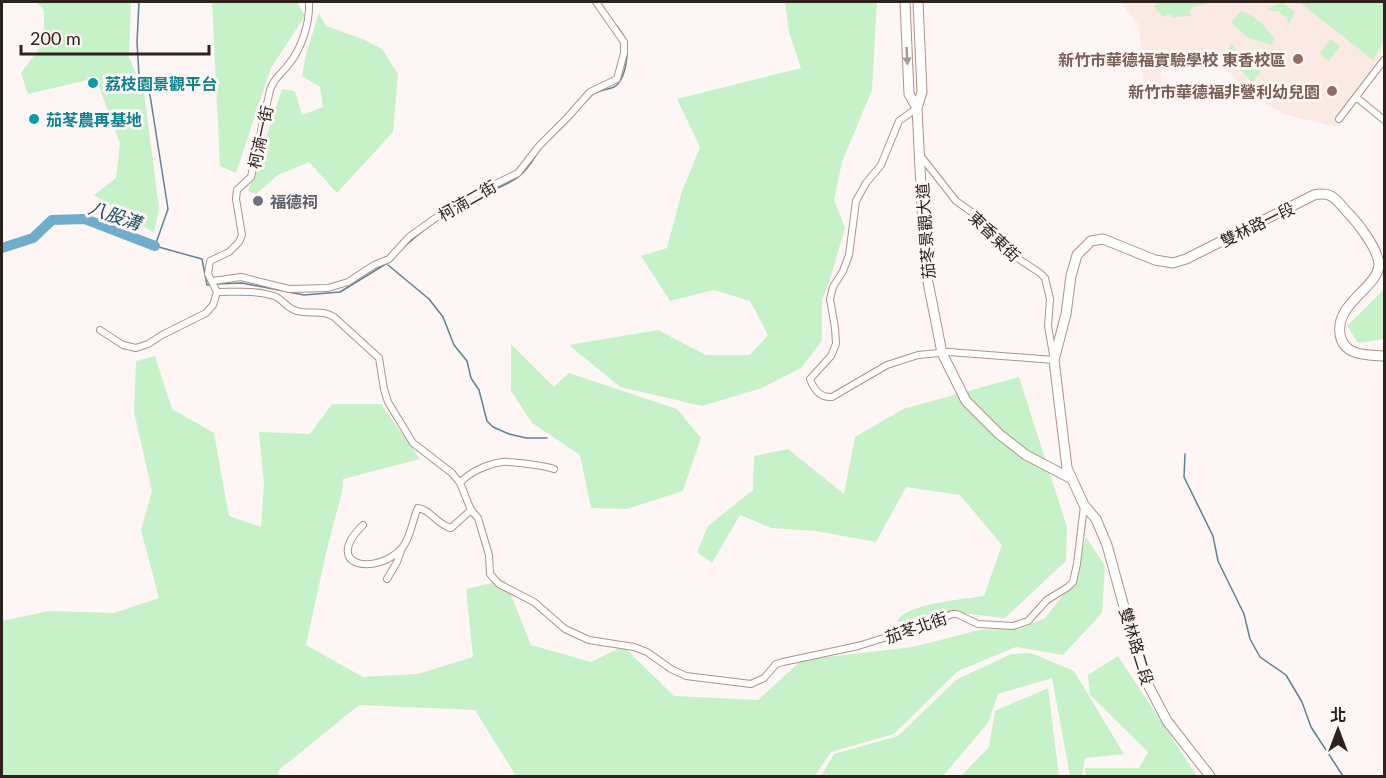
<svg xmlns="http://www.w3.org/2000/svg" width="1386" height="778" viewBox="0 0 1386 778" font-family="Lato,'Noto Sans TC',sans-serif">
	<rect width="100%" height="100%" fill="#fef6f4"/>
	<path fill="#fbeae3" d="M1120 2H1384V48L1336 127 1287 115 1246 94 1215 53 1204 52 1199 66 1163 64 1159 89 1144 88 1139 25Z"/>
	<path fill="#c7f1c9" d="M36 2H131L129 57 144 92 159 208 154 233 94 195 116 178 120 144 96 78 28 94 21 73 44 42V10Z
		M212 2H297L305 16 271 68 236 173 220 166Z
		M785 2H877L872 90 842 162 834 200 845 228 830 279 822 300V341L801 368 762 388 702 406 620 387 569 345 658 330 706 355H750L768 335 750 301 714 290 670 301 641 256 667 248 682 191 700 147 677 99 801 68 789 32Z
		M1160 2H1216L1192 7 1189 12 1192 16 1173 17 1170 14 1162 17 1154 5Z
		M1282 2 1295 12 1289 24 1287 16 1282 15 1279 11H1273L1267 9Z
		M1299 2H1384V40L1373 60Z
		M1241 11C1257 17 1265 25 1274 39L1271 45 1247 37 1231 22Z
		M319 13 326 26 365 40 382 49 398 74 393 132 337 193 309 162 278 175 256 194 248 191 282 89 295 91 302 115 323 107 320 87 302 76 306 54Z
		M1330 39 1340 46 1329 61 1320 54Z
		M1231 43 1236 51H1242L1243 57 1250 56 1252 61 1259 60 1261 64 1266 62 1253 83 1230 60 1227 52Z
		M1384 289V339L1358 343 1347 326Z
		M511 344 554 387 569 373 677 409 701 438 683 491 627 509 591 508 580 455 532 423 511 391Z
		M155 356 172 409 214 433 229 516 261 527 264 484 259 432 310 434 332 404H381L420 459 343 479 342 492 326 553 306 645 363 677 418 674 473 657 466 589 505 580 531 645 591 662 623 646 674 696 758 700 802 660 913 647 979 630 1020 629 1045 618 1075 580 1086 537 1105 566 1102 613 1063 655 1016 647 958 671 894 734 831 752 815 776H516L475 710 359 705 279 770 278 776H2V621L48 611 114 613 159 598 141 530 152 491 134 412 136 361Z
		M1019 377 1067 527 1066 561 1005 618 942 611 901 623 897 621C905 604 965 599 984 596L1002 545 960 495 906 487 876 542 816 531 771 528 740 515 712 563 697 552 708 526 753 490 754 456 788 449 844 494 855 437 903 409Z
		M1031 653 1074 671 1124 754 1085 758 1082 776H1070L1052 678 998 694 988 723 943 776H821L834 754 898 736 956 680 1011 654Z
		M1118 656 1197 776H1086L1085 768H1139L1148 752 1090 695 1088 675Z
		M1048 688 1059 776H961L989 747 995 711Z"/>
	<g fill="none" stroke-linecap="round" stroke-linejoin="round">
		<path stroke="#5c8397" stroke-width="1.5" d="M139 2 137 42 139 75 150 95 168 209 155 246 202 259 207 285H210
			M617 26 625 38
			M556 133C569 122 579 107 592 95 598 90 607 90 614 87 626 81 628 54 627 43
			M399 252C420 231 449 211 476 198 508 181 518 186 538 152
			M388 265 429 299 443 317 454 345 467 361 471 378 479 390 487 421 493 427 509 434 526 438H547
			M215 284 242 283 304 295 340 292 389 262
			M1185 454 1184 477 1213 536 1218 561 1244 614 1250 639 1260 657 1286 675 1302 702 1311 727 1343 776"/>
		<path stroke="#70accc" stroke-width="10" d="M2 248 33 238 52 220 85 219 155 246"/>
		<defs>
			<path id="street" d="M1356 97 1384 120
				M917 108 899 121 881 165 866 183 856 201 849 255 843 271 833 287 830 299 835 328 836 344 831 356 810 379C814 390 820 398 832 397L887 365 918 355 949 352 1054 360 1048 326 1050 299 1045 278 1040 273 1005 250 973 213 956 201 920 155
				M1339 119 1384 60
				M213 281 241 277 289 289 328 288 348 282 374 265 389 259 409 237 441 214 477 193 518 173 539 146 567 118 590 92 617 79 624 53V42L596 2
				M217 292C236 292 256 290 274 296 283 299 287 309 297 311 310 315 322 309 334 317L379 358 384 389 388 402 413 443 452 473 460 483 471 510 478 518 489 555 490 574 499 584 534 602 565 629 589 640 634 647 647 652 671 669 686 676 751 684 764 678 776 664 783 662 858 646 929 624 952 614H957L978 624 1013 626 1028 621 1047 600 1068 587 1073 582 1077 564 1084 506
				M100 330 123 345 136 348 148 344 162 335 206 313 213 305 217 292 208 274 210 261 229 252 239 242 242 235 236 199 237 190 251 177 270 90C275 76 281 75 289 64 302 48 310 22 309 2
				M460 483C469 472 488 464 502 462 510 461 547 466 554 469
				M363 525C321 566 376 577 402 548 411 538 412 520 418 508 430 509 437 525 451 528L471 510
				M387 579 397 562 402 548"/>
			<path id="secondary" d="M905 2 909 94 917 108
				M918 2 922 92 917 108 925 267 942 353 966 401 999 434 1026 455 1070 478
				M1210 776 1167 721 1146 681 1138 658 1107 545 1096 519 1084 505 1067 468 1054 360 1066 314 1071 276 1077 255 1091 241 1103 239 1155 260 1173 263 1186 259 1314 195C1333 191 1336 200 1348 213 1358 223 1378 249 1379 264 1379 287 1335 303 1340 334 1343 356 1367 355 1384 356"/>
		</defs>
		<use href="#street" stroke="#b29285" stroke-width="8"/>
		<use href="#secondary" stroke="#b29285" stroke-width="11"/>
		<use href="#street" stroke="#fff" stroke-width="6"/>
		<use href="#secondary" stroke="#fff" stroke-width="9"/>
	</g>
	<defs><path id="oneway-solid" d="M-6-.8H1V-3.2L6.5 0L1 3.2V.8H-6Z" transform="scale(1.5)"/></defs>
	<use fill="#a19c99" href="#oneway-solid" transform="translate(907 56) rotate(87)"/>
	<g fill="#8d6e63" stroke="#fef6f4" stroke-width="2">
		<circle cx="1298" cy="59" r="6"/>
		<circle cx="1332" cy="91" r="6"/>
	</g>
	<g fill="#0f9aa8" stroke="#fef6f4" stroke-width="2">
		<circle cx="93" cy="83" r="6"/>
		<circle cx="34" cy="119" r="6"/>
	</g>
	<circle fill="#6b7280" stroke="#fef6f4" stroke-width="2" cx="258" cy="201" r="6"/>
	<g text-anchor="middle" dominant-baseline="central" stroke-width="6" stroke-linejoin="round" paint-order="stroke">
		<g font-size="16" font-weight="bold" fill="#785e54" stroke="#fef6f4" text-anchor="end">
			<text x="1286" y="59">新竹市華德福實驗學校 東香校區</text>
			<text x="1320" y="91">新竹市華德福非營利幼兒園</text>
		</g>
		<g font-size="16" font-weight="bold" fill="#0d838f" stroke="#fef6f4" text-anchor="start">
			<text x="105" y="83">荔枝園景觀平台</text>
			<text x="46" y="119">茄苳農再基地</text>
		</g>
		<g font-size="16" fill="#2e221c" stroke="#fef6f4">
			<text transform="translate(260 137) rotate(-78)">柯湳一街</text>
			<text transform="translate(467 200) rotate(-30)">柯湳二街</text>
			<text transform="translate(1257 224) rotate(-26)">雙林路一段</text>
			<text transform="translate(925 231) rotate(-94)">茄苳景觀大道</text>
			<text transform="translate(995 236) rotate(44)">東香東街</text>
			<text transform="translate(916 627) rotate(-19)">茄苳北街</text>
			<text transform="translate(1137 646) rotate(73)">雙林路二段</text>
		</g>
		<g font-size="16" font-weight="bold" fill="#5b616d" stroke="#fef6f4" text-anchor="start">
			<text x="270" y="201">福德祠</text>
		</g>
		<g font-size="18" font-style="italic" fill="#1d4d64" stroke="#fef6f4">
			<text transform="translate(115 215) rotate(19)">八股溝</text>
		</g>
	</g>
	<rect width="1386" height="778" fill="none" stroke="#2e221c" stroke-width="6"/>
	<g transform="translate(1338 730)" stroke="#fef6f4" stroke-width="4.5" paint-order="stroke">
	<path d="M0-4.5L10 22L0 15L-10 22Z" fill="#2e221c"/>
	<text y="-9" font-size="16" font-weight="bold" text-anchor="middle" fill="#2e221c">北</text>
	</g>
	<path d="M21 45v9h188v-9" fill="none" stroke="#2e221c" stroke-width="3"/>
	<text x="30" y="45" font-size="18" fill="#2e221c" stroke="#fef6f4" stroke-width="4.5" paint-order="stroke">200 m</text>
</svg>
